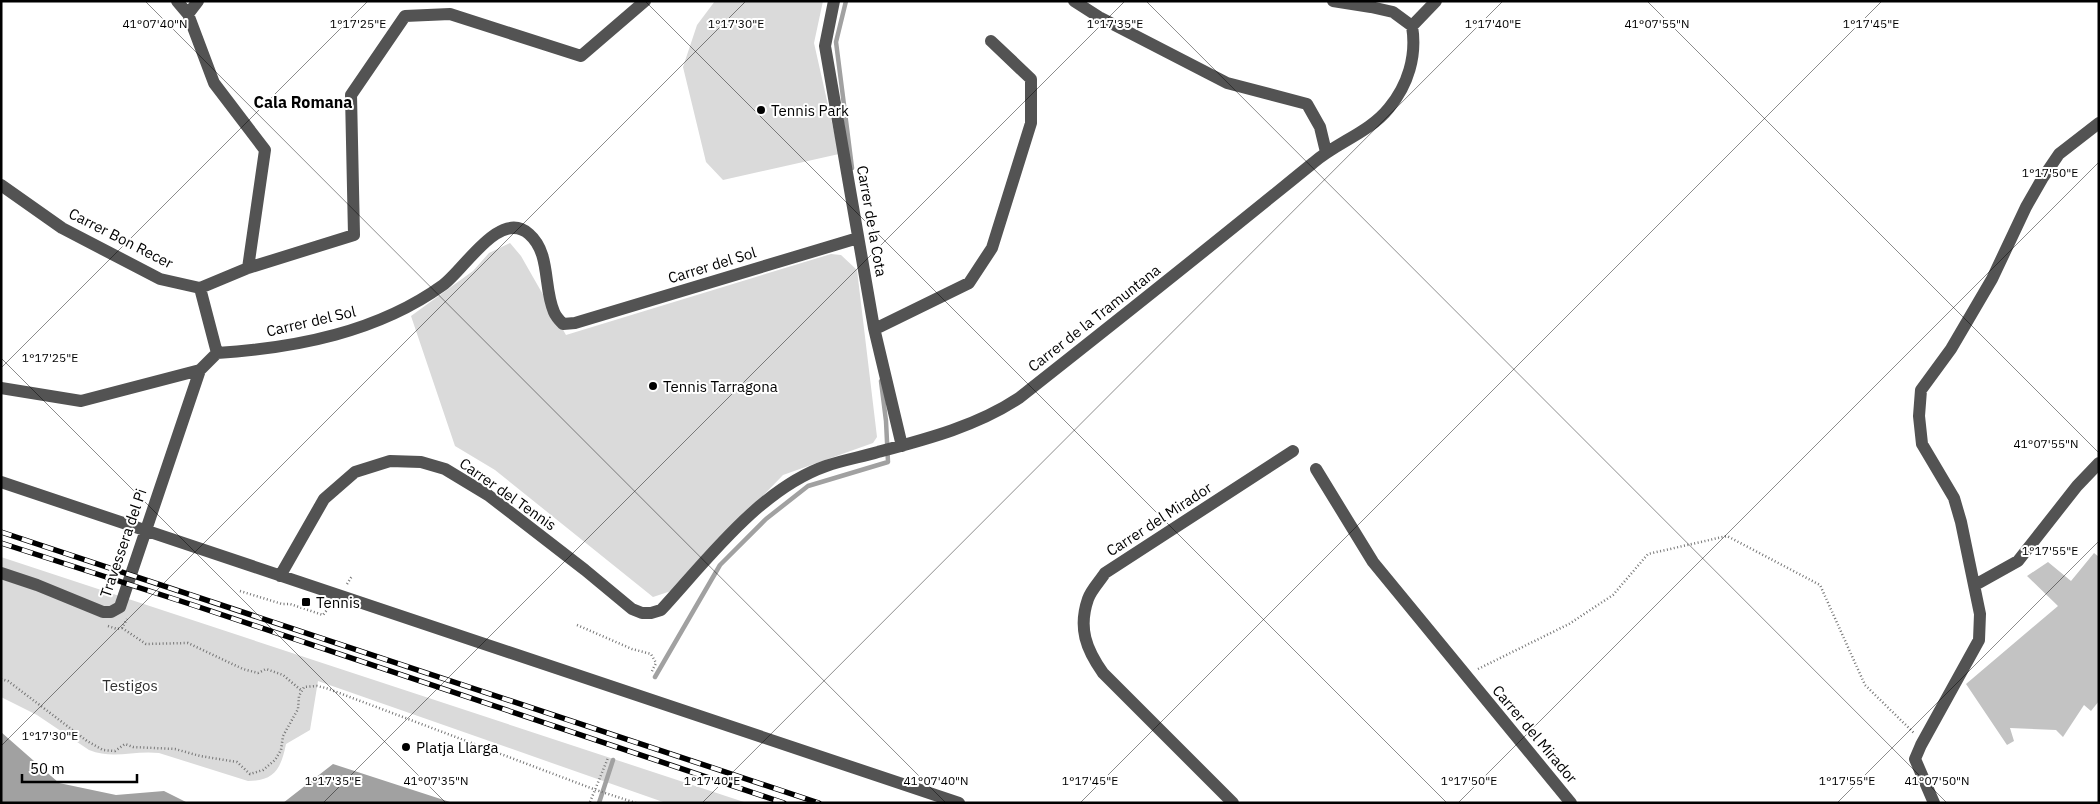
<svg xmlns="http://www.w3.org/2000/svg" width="2100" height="804" viewBox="0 0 2100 804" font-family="'IBM Plex Sans',sans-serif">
	<rect width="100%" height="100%" fill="#fff"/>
	<path fill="#dadada" d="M715 1H823L814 43 839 154 723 180 706 162 683 67 697 25Z
		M510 243 521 256 566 335 831 254 841 255 857 270 877 437 873 443 783 475 671 591 653 597 495 470 455 446 411 316 473 271 489 253Z
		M1 557 747 803H666L318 681 310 730 286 744C281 768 275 781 248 781L159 753C133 750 114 760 89 750L37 715 1 697Z"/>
	<path fill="#a1a1a1" d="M1 732 59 783 116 795 164 791 188 803H1Z
		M333 764 453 803H283Z"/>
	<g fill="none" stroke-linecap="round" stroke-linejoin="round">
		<path stroke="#a1a1a1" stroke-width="4.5" d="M846 1 836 42 852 168
			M655 677 720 565 766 519 808 486 888 462 886 421 881 381
			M599 803 613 760"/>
	</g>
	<path fill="#c3c3c3" d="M2094 553 2099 557V701L2091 711 2084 705 2063 737 2056 730 2010 728 2014 741 2007 745 1966 684 2058 606 2027 576 2048 562 2071 581Z"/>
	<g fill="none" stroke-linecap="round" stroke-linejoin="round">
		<path stroke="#757575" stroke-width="2.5" stroke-dasharray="1 2.5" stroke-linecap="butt" d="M347 584 352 576
			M240 591 282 604H290L323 615 330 606
			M577 625 632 649 651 654 656 663 651 673
			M108 626 117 629 122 628 127 619
			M122 628 146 644 188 643 243 669 258 673 266 669 283 675 302 691
			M1478 669 1569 624 1613 595 1648 554 1727 536 1820 585 1865 685 1914 733
			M1 679 8 681 87 741 103 750 115 751 125 744 133 747 175 749 200 756 237 762 250 774 263 770 275 760 281 750 283 736 298 709 299 696 304 687 317 686 326 688 596 790 636 803
			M590 802 608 758"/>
		<path stroke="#535353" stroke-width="12" d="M177 1 188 14 214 83 265 150 248 268
			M834 1 825 46 874 328 902 446
			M1074 1 1099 17 1227 83 1307 104 1320 127 1326 152
			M188 14 198 1
			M1412 26 1436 1
			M1 185 62 228 160 279 200 288
			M200 288 248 268 354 235 351 95 405 16 450 14 581 56 645 1
			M200 288 217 353
			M875 329 969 283 992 248 1031 123V79L991 41
			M1 388 81 401 200 370 217 353C296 348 378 332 443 285 464 270 500 208 529 234 551 253 543 287 554 312 556 317 560 321 563 324L575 323 858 238
			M1316 469 1373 562 1571 803
			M1 482 959 803
			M1 573 37 585 103 612H111L120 607 200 370
			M280 576 324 499 355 472 390 461 421 462 445 469 488 495 585 570 632 609 642 613H651L661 610C707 560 760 489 826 466 843 460 861 457 878 452 927 439 977 426 1019 398 1118 320 1216 242 1313 163 1337 142 1369 133 1389 108 1408 85 1417 56 1412 26L1393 12 1371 7 1333 1
			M1975 585 2018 561 2077 486 2099 463
			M1233 803 1103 673C1086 649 1078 628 1088 599 1091 590 1100 581 1105 573L1293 451
			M1934 803 1915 759 1921 745 1979 640 1980 614 1961 522 1954 498 1922 444 1919 416 1921 390 1951 349 1992 279 2026 207 2042 179 2059 154 2099 123"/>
		<defs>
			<path id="rail" d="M1 532 819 803
				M1 543 196 606 784 803"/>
		</defs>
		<use href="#rail" stroke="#000" stroke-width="5.5"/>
		<use href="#rail" stroke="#fff" stroke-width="4" stroke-dasharray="11" stroke-linecap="butt"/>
	</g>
	<path fill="none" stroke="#000" stroke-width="1" stroke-opacity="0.45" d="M145 1 946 803M645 1 1447 803M1146 1 1947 803M1647 1 2099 453M1 358 446 803M1 368 368 1M1 746 746 1M323 803 1125 1M702 803 1503 1M1080 803 1882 1M1458 803 2099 162M1837 803 2099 541"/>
	<g fill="#000" stroke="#fff" stroke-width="2">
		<circle cx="761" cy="110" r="5"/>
		<circle cx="653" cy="386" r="5"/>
		<rect x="301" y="597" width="10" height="10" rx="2.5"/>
		<circle cx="406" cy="747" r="5"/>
	</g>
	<g text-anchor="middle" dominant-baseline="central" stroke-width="4" stroke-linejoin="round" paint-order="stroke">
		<g font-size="15" fill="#000" stroke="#fff" text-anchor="start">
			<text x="771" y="110">Tennis Park</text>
			<text x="663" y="386">Tennis Tarragona</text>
			<text x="316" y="602">Tennis</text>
			<text x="416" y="747">Platja Llarga</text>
		</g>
		<g font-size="15" fill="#000" stroke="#fff">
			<text transform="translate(872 221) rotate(80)">Carrer de la Cota</text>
			<text transform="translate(121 238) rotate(27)">Carrer Bon Recer</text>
			<text transform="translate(712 265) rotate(-17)">Carrer del Sol</text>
			<text transform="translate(1094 318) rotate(-38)">Carrer de la Tramuntana</text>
			<text transform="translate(311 321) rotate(-13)">Carrer del Sol</text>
			<text transform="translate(508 494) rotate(35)">Carrer del Tennis</text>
			<text transform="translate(1159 519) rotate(-33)">Carrer del Mirador</text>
			<text transform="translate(123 543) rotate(-71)">Travessera del Pi</text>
			<text transform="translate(1535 734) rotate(50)">Carrer del Mirador</text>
		</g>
		<g font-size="15" fill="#313131" stroke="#fff">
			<text x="130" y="685">Testigos</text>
		</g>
		<g font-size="16" font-weight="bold" fill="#000" stroke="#fff">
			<text x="303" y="102">Cala Romana</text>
		</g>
	</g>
	<g font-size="12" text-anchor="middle" fill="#000" stroke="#fff" stroke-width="4" stroke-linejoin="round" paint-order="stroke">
		<text x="155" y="28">41°07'40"N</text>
		<text x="358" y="28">1°17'25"E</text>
		<text x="736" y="28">1°17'30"E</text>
		<text x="1115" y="28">1°17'35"E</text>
		<text x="1493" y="28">1°17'40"E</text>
		<text x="1657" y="28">41°07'55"N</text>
		<text x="1871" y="28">1°17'45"E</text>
		<text x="2050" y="177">1°17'50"E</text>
		<text x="50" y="362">1°17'25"E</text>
		<text x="2046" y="448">41°07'55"N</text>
		<text x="2050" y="555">1°17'55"E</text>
		<text x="50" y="740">1°17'30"E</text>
		<text x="1090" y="785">1°17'45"E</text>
		<text x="1469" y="785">1°17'50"E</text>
		<text x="1847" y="785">1°17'55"E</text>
		<text x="333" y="785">1°17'35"E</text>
		<text x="436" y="785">41°07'35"N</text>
		<text x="712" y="785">1°17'40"E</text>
		<text x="936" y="785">41°07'40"N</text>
		<text x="1937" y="785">41°07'50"N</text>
	</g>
	<rect width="2100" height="804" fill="none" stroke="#000000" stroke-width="5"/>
	<path d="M22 774v8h115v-8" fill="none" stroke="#000000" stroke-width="2.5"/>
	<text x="30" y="774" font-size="15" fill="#000000" stroke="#ffffff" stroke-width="4" paint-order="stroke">50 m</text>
</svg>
